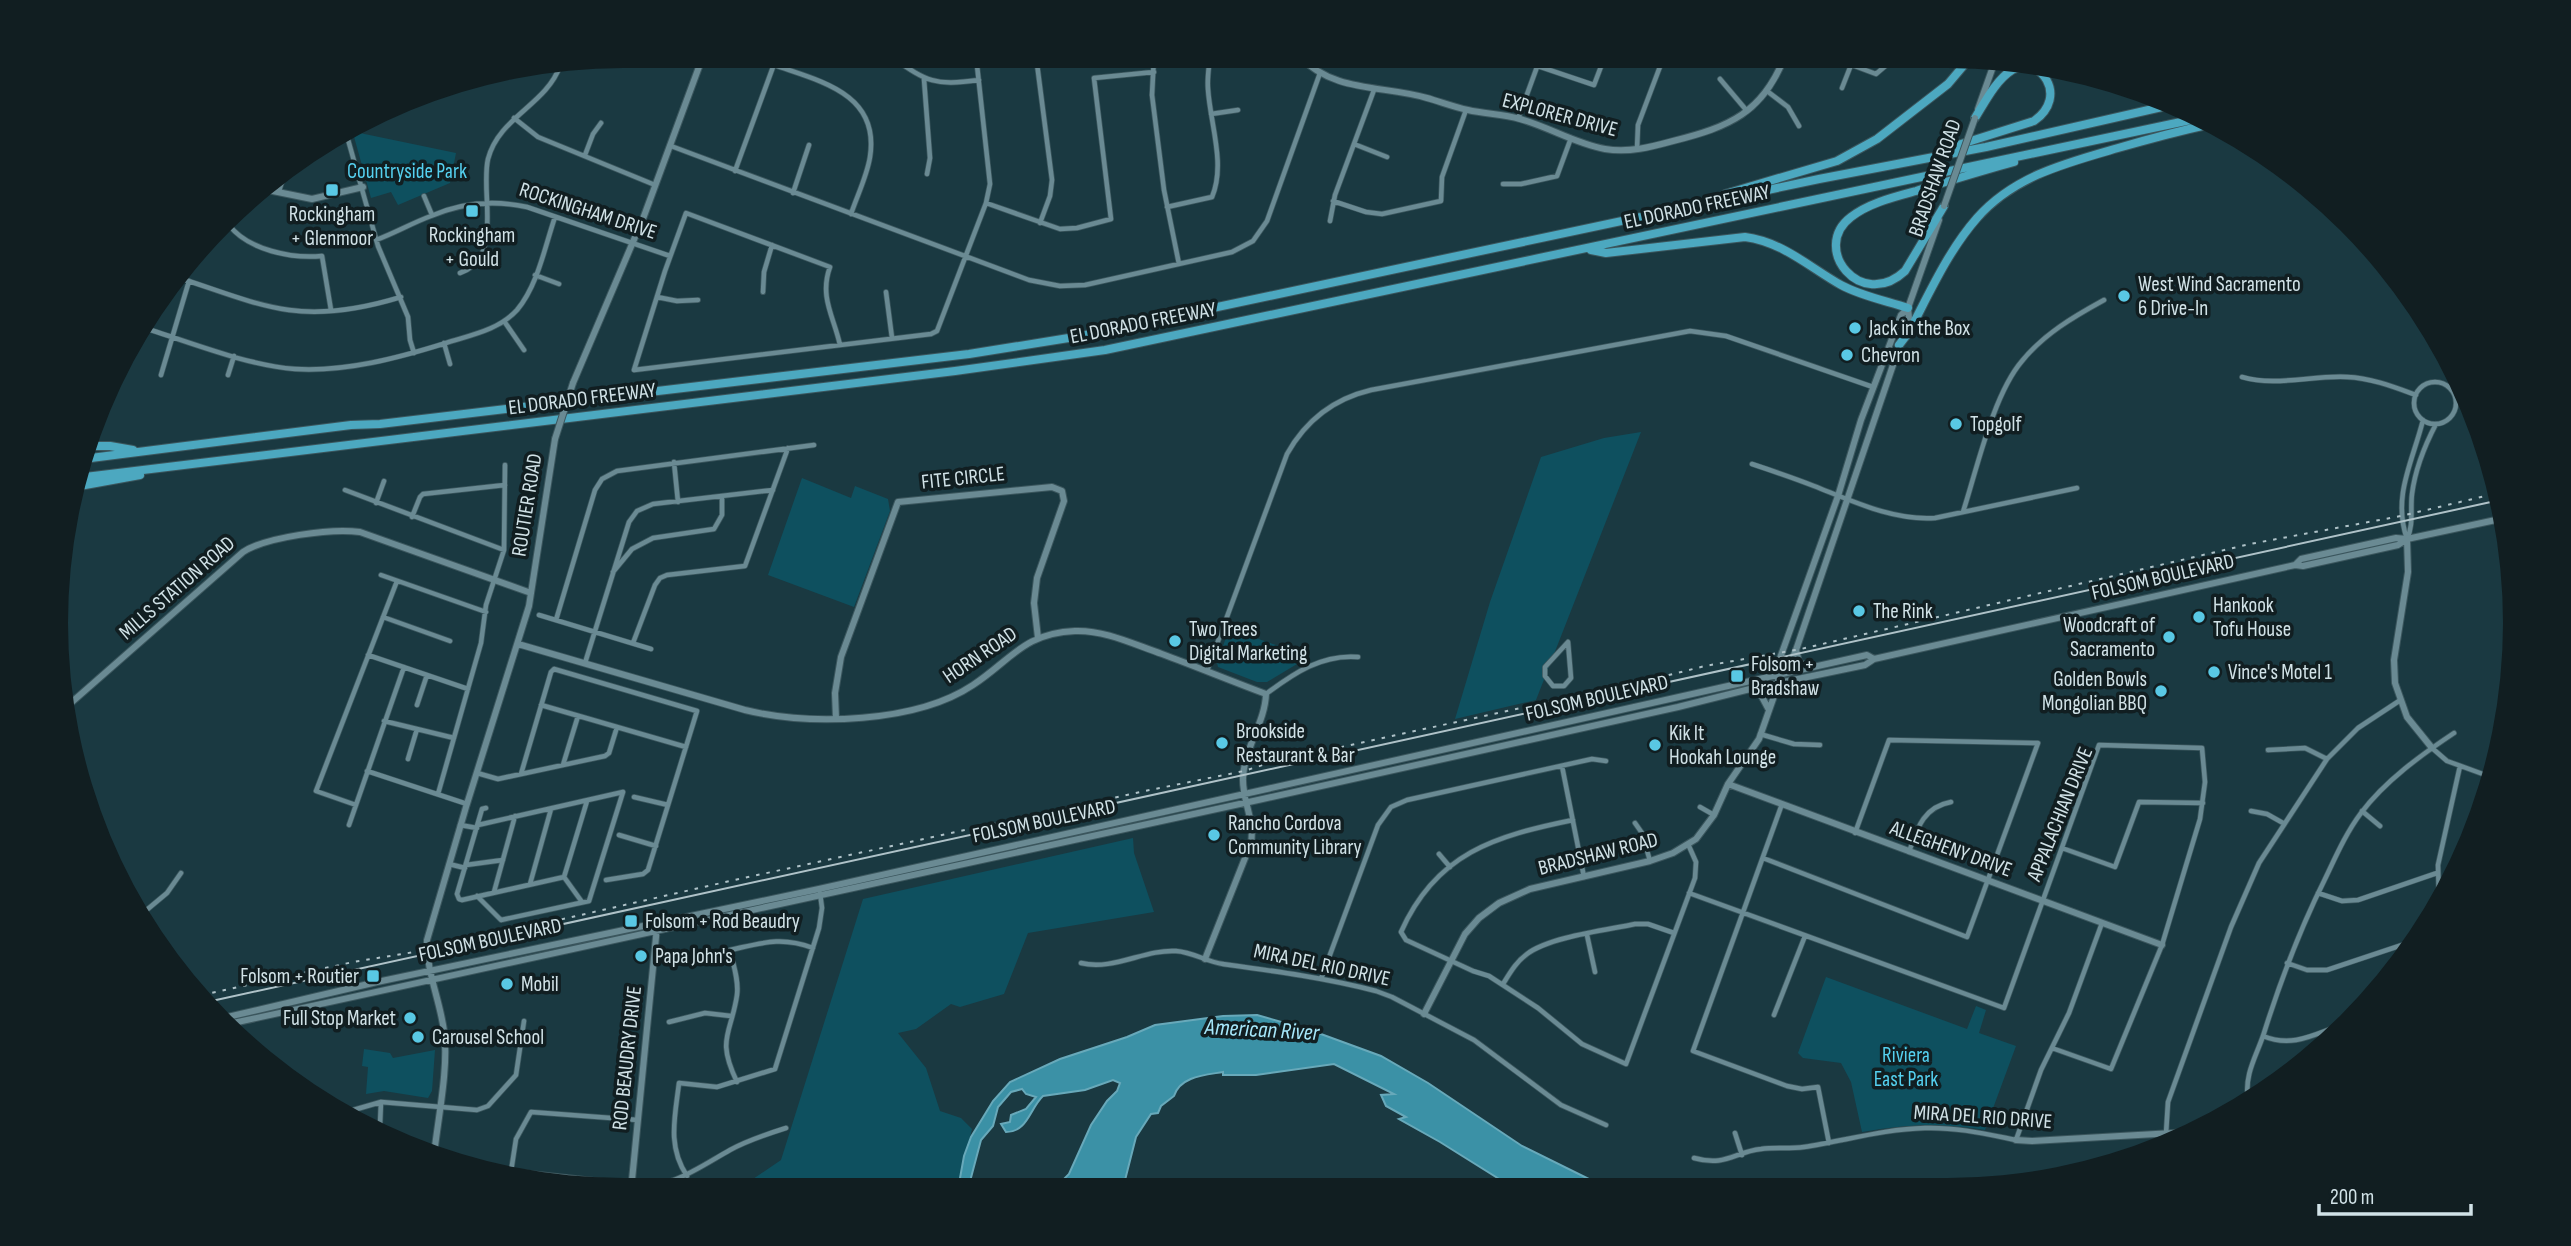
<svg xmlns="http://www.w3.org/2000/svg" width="2571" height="1246" viewBox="0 0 2571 1246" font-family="'Sofia Sans Condensed',sans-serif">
	<rect width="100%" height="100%" fill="#1a3941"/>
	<path fill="#0e505f" d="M355 132 456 153 450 183 398 205 391 192 371 198 353 133Z
		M1641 432 1536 700 1455 719 1490 602 1541 457 1604 438Z
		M802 478 851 498 855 486 888 499 890 511 854 607 768 575Z
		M1229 629 1294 651 1302 661 1267 682H1257L1218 667 1217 663Z
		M1133 838 1134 853 1154 912 1028 933 1004 994 960 1007 951 1004 916 1029 898 1033 926 1068 940 1111 961 1118 972 1129 958 1189 737 1190 781 1160 863 899Z
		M1826 977 1967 1029 1976 1006 1986 1010 1979 1033 2016 1046 1985 1130C1938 1123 1909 1124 1862 1132L1851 1082 1841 1063 1803 1058 1798 1053Z
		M364 1049 390 1053 393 1058 435 1050 432 1091 428 1098 384 1091 366 1094 368 1067 362 1066Z"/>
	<path fill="#3b91a6" stroke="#68a9ba" stroke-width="2" d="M1257 1015 1310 1030 1381 1056 1428 1083 1522 1146 1605 1187H1512L1440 1142 1399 1119 1406 1117 1386 1106 1381 1095 1394 1094 1334 1064 1256 1075H1223V1072C1206 1075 1180 1076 1174 1096L1161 1106 1158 1113 1151 1114 1136 1137 1123 1188H1055L1069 1174 1091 1125 1107 1101 1117 1091 1120 1083 1113 1080 1085 1090 1043 1096C1030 1108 1028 1132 1006 1132L1001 1124 1010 1122 1011 1115 1026 1109 1036 1097 1026 1094 1022 1089 1011 1092 998 1107 993 1126 981 1140 968 1189H958L964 1156 971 1137 993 1101 1010 1082 1060 1059 1127 1037 1155 1025 1223 1016Z"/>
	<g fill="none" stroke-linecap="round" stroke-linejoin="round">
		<defs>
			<path id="street" d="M648 56 652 64
				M890 56C928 82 933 86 979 80
				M1036 56 1052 180 1050 196 1040 223
				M1154 56 1152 95 1164 190 1179 264
				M1508 56 1594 85 1605 56
				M1828 56 1876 74 1897 56
				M774 65C819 81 880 93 870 157 867 176 857 196 851 214
				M924 79 930 158 927 174
				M1720 79 1747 111
				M1842 88 1851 65
				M1767 91 1788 107 1799 126
				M1211 114 1238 110
				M514 118 538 137 655 185
				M1518 119 1541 56
				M347 136 378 246 408 317 410 340 414 353
				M1354 144 1387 157
				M671 146 1029 280 1060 286 1085 285 1232 252 1253 241 1267 221 1320 73
				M1637 149 1638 125 1664 56
				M585 155 593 134 601 123
				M735 171 777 56
				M1503 184H1521L1557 176 1571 138
				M279 191 286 169
				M793 193 809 145
				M424 196 432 215
				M1333 201 1366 212 1382 214 1441 201 1442 177 1466 110
				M986 203 1060 229 1077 228 1111 219 1094 78 1154 72
				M1167 207 1212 197C1226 164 1210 123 1208 89 1207 78 1209 67 1210 56
				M1330 221 1335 195 1374 90
				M229 225C248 250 292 259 322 256L331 310
				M376 240C395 233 412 223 431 216 461 203 495 200 527 207L670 256
				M460 273C504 258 480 193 488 159 499 117 546 105 560 66
				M535 275 559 284
				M179 278C215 289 252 305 289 310 325 315 365 308 401 297
				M763 292 764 272 772 245
				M886 292 892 338
				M657 297 677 301 698 300
				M504 321 524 350
				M141 327C190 342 245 365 295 369 346 372 398 358 446 343 471 335 499 330 517 310 538 285 545 246 555 217
				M444 343 450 364
				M840 345C834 317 819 297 830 267L686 213 665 271 634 370 931 334 937 331 986 203 990 184 976 56
				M161 375 189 281
				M228 375 234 356
				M2242 377C2275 387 2313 375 2347 377 2371 378 2394 387 2416 395
				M2414 403a21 21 0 1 1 42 0a21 21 0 1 1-42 0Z
				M674 462 678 502
				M1752 464C1773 471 1794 478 1814 486 1852 501 1894 521 1935 518L2077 488
				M345 490 504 550
				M376 503 384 481
				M1963 512C1977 469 1993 395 2022 361 2044 334 2073 317 2104 300
				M412 517 420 497 423 494 505 485
				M2407 539C2392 496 2413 461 2423 420
				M2407 539C2414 524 2410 510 2412 494 2415 470 2425 445 2436 424
				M613 572 632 549 653 538 714 529 722 515V496
				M381 575 486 612
				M539 615 651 649
				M383 617 450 641
				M556 620 595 490 602 479 617 471 814 445
				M1568 642 1571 678 1564 686H1553L1545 676V667Z
				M633 643 655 585 660 578 667 575 745 566 788 448
				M368 655 468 689
				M585 663 629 522 637 511 653 504 773 490
				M1207 671 1287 454C1306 420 1333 399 1371 390L1690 331 1726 336 1873 387
				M1266 694C1294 673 1322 654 1358 657
				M417 705 427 675
				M541 705 686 747
				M384 721 454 738
				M1760 734 1794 744 1820 745
				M2432 748 2447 761 2491 777
				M2268 750 2305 748 2327 759
				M408 759 417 729
				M563 765 578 716
				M1562 766 1584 877
				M367 771 467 804
				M477 773 498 779 605 756 609 753 617 727
				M521 774 551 672 554 669 697 711 648 870 643 874 606 880
				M438 794 481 643 486 605 504 550 505 465
				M634 797 668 805
				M1782 804 1693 1051 1787 1086 1802 1089 1818 1087 1829 1143
				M356 805 316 791 397 581
				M1700 807 1714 815
				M486 808 482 809 457 894 459 899 462 900 564 877 582 902
				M2251 811 2267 814 2283 823
				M2362 811 2380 826
				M1573 820C1495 836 1436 853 1401 932L1406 940 1473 971 1489 976 1538 1008 1582 1044 1626 1064 1695 878 1696 862 1688 844
				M1635 823 1642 833 1650 861
				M349 825 404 667
				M460 825 477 828
				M478 825 623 792
				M619 835 656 846
				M2062 848 2115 867 2139 802 2203 803
				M1909 852C1917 829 1923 807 1951 802
				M1439 854 1450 867
				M1763 858 1967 937 2038 743 1889 740 1855 833
				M449 864 465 868
				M466 865 503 860
				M564 877 587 801
				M530 884 551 809
				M494 892 515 816
				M1689 893 2004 1008 2099 745 2202 748 2205 782 2200 819 2162 945 2111 1069 2052 1048
				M2318 893 2342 901 2358 900 2437 873
				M477 896 501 920 589 901 623 792
				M2439 897 2438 865 2460 766
				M143 913 167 893 181 873
				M1587 935 1595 972
				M1081 963C1113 971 1145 949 1176 951 1193 952 1207 962 1223 964 1274 971 1326 978 1376 991L1392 997 1474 1040 1561 1105 1606 1125
				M2287 963 2307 970H2327L2414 941
				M1321 979 1378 825 1391 807 1407 800 1592 759 1606 761
				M1503 984C1510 973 1516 962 1527 954 1549 937 1607 930 1635 924H1648L1674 933
				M1774 1015 1805 936
				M669 1022 705 1013 731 1016
				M2263 1036C2292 1048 2313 1035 2341 1025
				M737 1082C716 1038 731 1035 737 995 739 980 733 964 730 950 762 943 781 936 813 948
				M2248 1099C2244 1074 2257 1055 2264 1033 2281 979 2300 929 2325 879 2336 856 2346 833 2361 813 2385 781 2421 755 2454 733
				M343 1113 381 1102 477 1110 488 1106 516 1075 524 1021
				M376 1131 380 1125 381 1102
				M1735 1133 1742 1155
				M2166 1134 2168 1102 2231 927 2259 863 2327 759 2358 728 2399 701
				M1694 1158C1726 1167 1734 1152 1761 1149 1775 1147 1790 1149 1804 1147 1844 1141 1884 1129 1925 1128 1956 1127 1986 1134 2016 1140L2041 1070 2069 1013 2102 923
				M511 1171 612 1182
				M687 1176C667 1146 675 1117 679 1083L717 1087 775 1069 819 928 822 908 820 893
				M510 1178 516 1139 531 1112 638 1120
				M631 1187C671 1189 698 1168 730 1150 748 1140 767 1134 786 1128"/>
			<path id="secondary" d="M1299 56C1334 93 1383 85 1427 98 1441 102 1454 107 1468 110 1485 114 1503 114 1520 119 1549 127 1576 144 1605 149 1629 153 1651 147 1673 141 1729 127 1763 113 1785 56
				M1978 109 1995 61
				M263 189 312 199 363 187
				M573 383 644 216 703 56
				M2407 539 2408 572 2394 660 2395 683 2407 717 2432 748
				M2295 565 2301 559 2396 538 2407 539
				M518 644 745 710C811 726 916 723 973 685 1011 660 1024 633 1075 631 1105 630 1133 644 1162 654 1197 667 1231 681 1266 694 1265 723 1244 748 1243 778 1242 800 1255 820 1251 843L1205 959
				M1796 650 1799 662 1808 667
				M1782 674 1788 669 1796 650 1909 318 1908 308 1939 220
				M1750 689 1761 695 1769 710
				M64 709 243 552C266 537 332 528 360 532L531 593
				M836 719 835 693 841 657 898 502 1052 487 1062 491 1064 501 1037 578 1034 603 1038 638
				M1728 784 2162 945
				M1424 1014 1465 934 1479 918 1499 903 1530 889 1650 861 1673 853 1696 839 1714 815 1728 784 1759 739 1778 685 1779 661 1838 496 1861 420 1901 315 1908 308
				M219 1019 377 982 819 889 1867 655 1874 659
				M224 1025 1258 800 1678 707 1750 689 1865 665 1874 659 2295 565 2303 566 2398 545 2407 539 2505 518
				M2016 1140 2032 1141 2191 1132
				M434 1155C438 1118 449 1067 444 1031 440 1000 426 971 427 940L466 807 529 606 555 439
				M631 1190 657 927"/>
			<path id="highway" d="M1939 151 2034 121C2070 96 2039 54 2012 70 1996 80 1985 102 1975 118
				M1725 194 1837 161 1877 139 1948 84 1970 58
				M1944 206 1905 271C1861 312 1810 248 1851 217 1869 203 1894 197 1916 191 1949 181 1981 171 2014 162
				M1591 250 1606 253 1745 237C1783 242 1809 267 1841 285 1861 296 1887 301 1908 308
				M1899 345 1909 332C1929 294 1948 251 1977 218 2014 176 2066 163 2118 148 2149 139 2179 131 2211 124
				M87 446H110L133 450
				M83 459 351 425 380 424 969 354 1081 336 1819 179 1986 147 2175 104
				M77 478 955 371 1105 350 2200 118
				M74 487 140 475"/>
		</defs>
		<use href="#street" stroke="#3b565d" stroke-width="6"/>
		<use href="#secondary" stroke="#3b565d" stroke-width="8"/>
		<use href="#highway" stroke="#3b565d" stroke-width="10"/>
		<use href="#street" stroke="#6a8a93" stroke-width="4.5"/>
		<use href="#secondary" stroke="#6a8a93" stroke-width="6"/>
		<use href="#highway" stroke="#4ca8c0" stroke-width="8"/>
		<path stroke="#afc2c8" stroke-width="2" d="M207 1002 2500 500"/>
		<path stroke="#afc2c8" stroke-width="2" stroke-dasharray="3.5 7" stroke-linecap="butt" d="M202 995 353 962 427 950 730 881 1145 791 1244 771 1272 762 1641 682 1705 666 1801 649 2250 544 2401 516 2498 493"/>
		<defs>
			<path id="secondary-bridge" d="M1944 206 1975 118
				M555 439 573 383"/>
		</defs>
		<use href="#secondary-bridge" stroke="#3b565d" stroke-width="8" stroke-linecap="butt"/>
		<use href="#secondary-bridge" stroke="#6a8a93" stroke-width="6"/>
	</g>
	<g fill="#59c8e4" stroke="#111e21" stroke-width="2.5">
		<rect x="325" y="183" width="14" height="14" rx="3.5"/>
		<rect x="465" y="204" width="14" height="14" rx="3.5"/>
		<circle cx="2124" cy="296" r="7"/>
		<circle cx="1855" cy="328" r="7"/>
		<circle cx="1847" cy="355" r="7"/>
		<circle cx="1956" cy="424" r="7"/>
		<circle cx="1859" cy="611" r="7"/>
		<circle cx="2199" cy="617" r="7"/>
		<circle cx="2169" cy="637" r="7"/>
		<circle cx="1175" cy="641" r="7"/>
		<circle cx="2214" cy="672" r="7"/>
		<rect x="1730" y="669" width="14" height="14" rx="3.5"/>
		<circle cx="2161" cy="691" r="7"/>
		<circle cx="1222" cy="743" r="7"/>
		<circle cx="1655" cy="745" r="7"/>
		<circle cx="1214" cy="835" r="7"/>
		<rect x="624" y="914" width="14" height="14" rx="3.5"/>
		<circle cx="641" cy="956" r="7"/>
		<rect x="366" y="969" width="14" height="14" rx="3.5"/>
		<circle cx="507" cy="984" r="7"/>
		<circle cx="410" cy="1018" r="7"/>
		<circle cx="418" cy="1037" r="7"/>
	</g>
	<g text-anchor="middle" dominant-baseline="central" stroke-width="7" stroke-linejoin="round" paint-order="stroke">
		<g font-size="21" fill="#d1e2e7" stroke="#111e21">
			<text transform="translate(1560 115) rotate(15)">EXPLORER DRIVE</text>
			<text transform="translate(1935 178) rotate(-71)">BRADSHAW ROAD</text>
			<text transform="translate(1697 207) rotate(-12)">EL DORADO FREEWAY</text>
			<text transform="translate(588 211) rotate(18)">ROCKINGHAM DRIVE</text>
			<text transform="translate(1143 323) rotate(-11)">EL DORADO FREEWAY</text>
			<text transform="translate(582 399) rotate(-7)">EL DORADO FREEWAY</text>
			<text transform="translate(963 478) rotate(-6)">FITE CIRCLE</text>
			<text transform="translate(527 505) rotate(-81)">ROUTIER ROAD</text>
			<text transform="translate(2163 577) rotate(-13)">FOLSOM BOULEVARD</text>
			<text transform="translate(177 588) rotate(-41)">MILLS STATION ROAD</text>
			<text transform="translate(980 655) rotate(-34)">HORN ROAD</text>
			<text transform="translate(1597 698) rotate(-13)">FOLSOM BOULEVARD</text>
			<text transform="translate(2060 814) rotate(-68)">APPALACHIAN DRIVE</text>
			<text transform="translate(1044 821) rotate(-12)">FOLSOM BOULEVARD</text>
			<text transform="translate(1951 849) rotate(20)">ALLEGHENY DRIVE</text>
			<text transform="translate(1598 854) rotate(-14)">BRADSHAW ROAD</text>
			<text transform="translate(490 940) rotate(-12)">FOLSOM BOULEVARD</text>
			<text transform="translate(1322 965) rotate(12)">MIRA DEL RIO DRIVE</text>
			<text transform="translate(627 1058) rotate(-84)">ROD BEAUDRY DRIVE</text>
			<text transform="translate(1983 1117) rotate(4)">MIRA DEL RIO DRIVE</text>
		</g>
		<g font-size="21" fill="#55d1f0" stroke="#111e21">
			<text x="407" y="171">Countryside Park</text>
			<text x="1906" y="1055">Riviera<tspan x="1906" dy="24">East Park</tspan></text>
		</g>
		<g font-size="21" fill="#d1e2e7" stroke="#111e21" text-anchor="start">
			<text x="332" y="214" text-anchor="middle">Rockingham<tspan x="332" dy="24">+ Glenmoor</tspan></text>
			<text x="472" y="235" text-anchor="middle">Rockingham<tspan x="472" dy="24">+ Gould</tspan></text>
			<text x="2138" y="284">West Wind Sacramento<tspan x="2138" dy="24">6 Drive-In</tspan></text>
			<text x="1869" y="328">Jack in the Box</text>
			<text x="1861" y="355">Chevron</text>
			<text x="1970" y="424">Topgolf</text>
			<text x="2213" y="605">Hankook<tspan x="2213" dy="24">Tofu House</tspan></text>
			<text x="1873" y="611">The Rink</text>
			<text x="2155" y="625" text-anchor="end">Woodcraft of<tspan x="2155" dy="24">Sacramento</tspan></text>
			<text x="1189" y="629">Two Trees<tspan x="1189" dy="24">Digital Marketing</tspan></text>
			<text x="1751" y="664">Folsom +<tspan x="1751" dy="24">Bradshaw</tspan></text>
			<text x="2228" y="672">Vince's Motel 1</text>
			<text x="2147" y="679" text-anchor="end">Golden Bowls<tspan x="2147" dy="24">Mongolian BBQ</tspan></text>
			<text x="1236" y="731">Brookside<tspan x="1236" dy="24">Restaurant &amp; Bar</tspan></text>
			<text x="1669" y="733">Kik It<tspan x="1669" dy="24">Hookah Lounge</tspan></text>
			<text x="1228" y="823">Rancho Cordova<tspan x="1228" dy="24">Community Library</tspan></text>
			<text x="645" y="921">Folsom + Rod Beaudry</text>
			<text x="655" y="956">Papa John's</text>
			<text x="359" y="976" text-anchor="end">Folsom + Routier</text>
			<text x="521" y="984">Mobil</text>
			<text x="396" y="1018" text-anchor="end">Full Stop Market</text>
			<text x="432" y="1037">Carousel School</text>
		</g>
		<g font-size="23" font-style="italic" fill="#a7e8fb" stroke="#111e21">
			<text transform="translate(1262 1030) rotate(3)">American River</text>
		</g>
	</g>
	<path d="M0 0H2571V1246H0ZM623 68H1948A555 555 0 0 1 2503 623V623A555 555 0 0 1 1948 1178H623A555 555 0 0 1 68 623V623A555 555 0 0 1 623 68Z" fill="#111e21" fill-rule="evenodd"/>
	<path d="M2319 1204v10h152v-10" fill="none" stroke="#d1e2e7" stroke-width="3.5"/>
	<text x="2330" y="1204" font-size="21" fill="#d1e2e7" stroke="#111e21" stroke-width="5" paint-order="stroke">200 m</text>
</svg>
